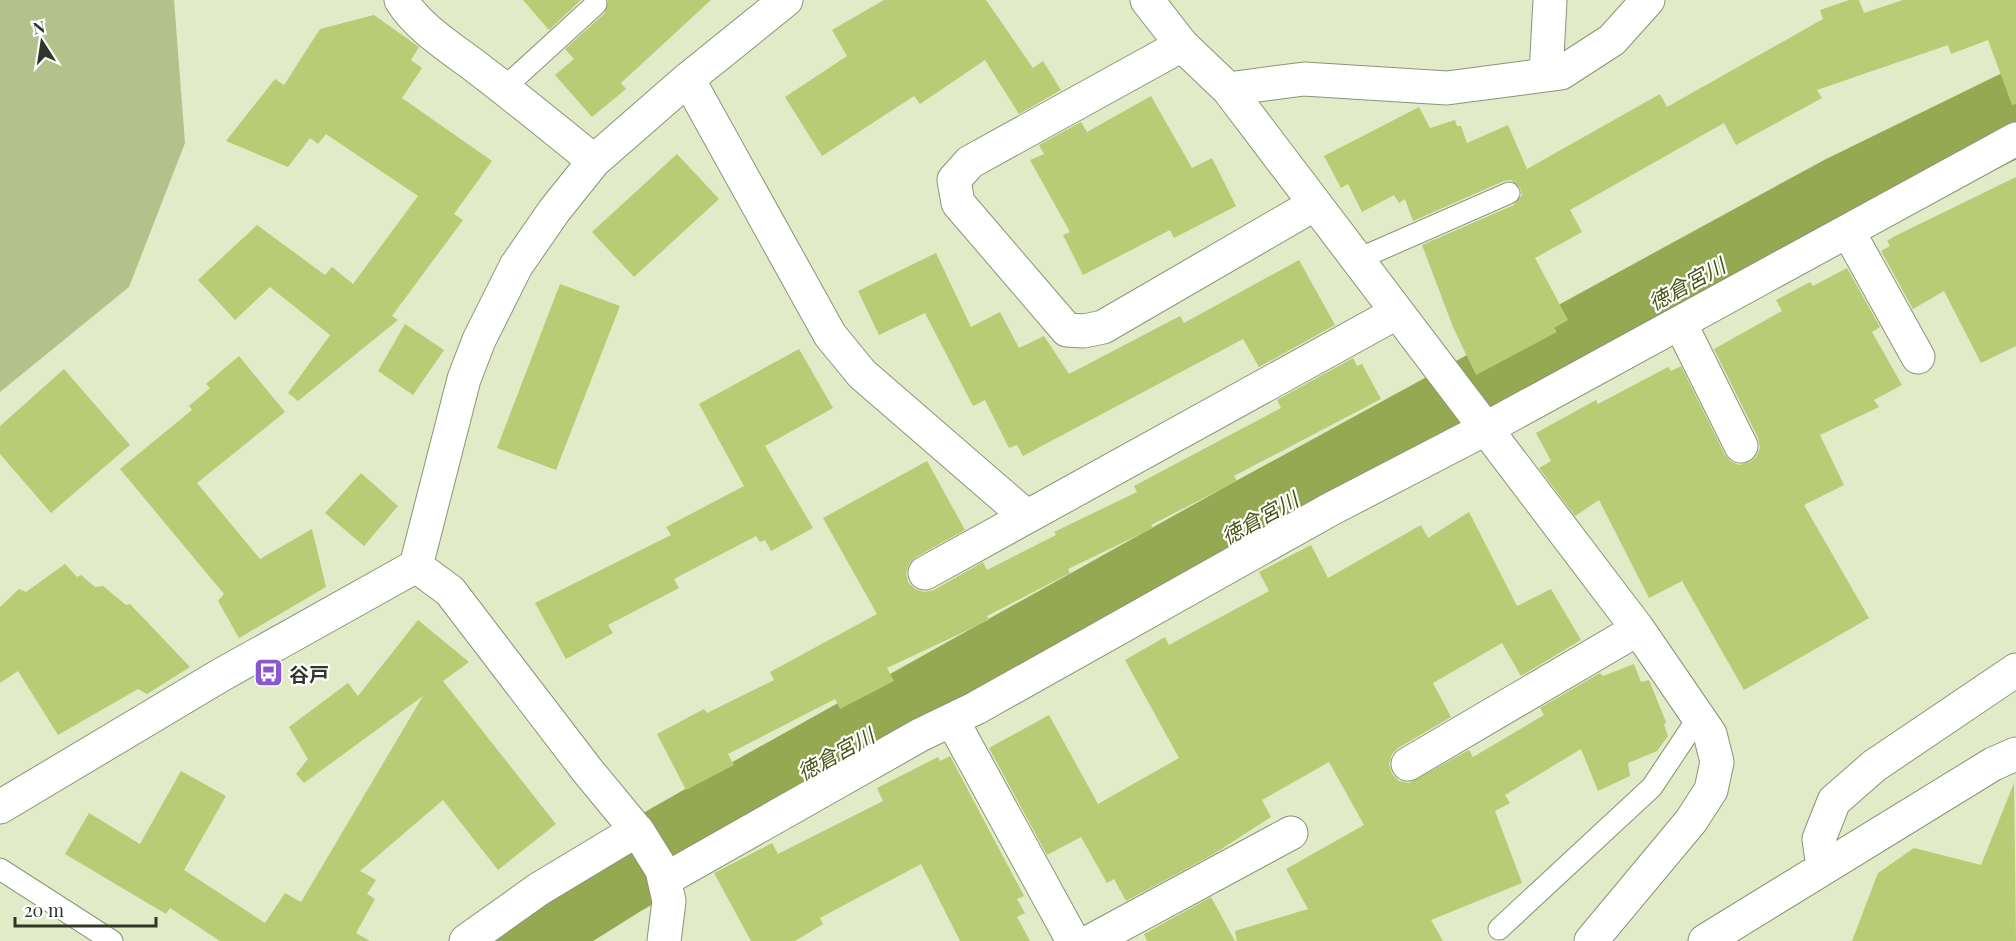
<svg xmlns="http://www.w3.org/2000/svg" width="2016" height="941" viewBox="0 0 2016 941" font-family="'Playfair Display','Noto Sans JP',serif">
	<rect width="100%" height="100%" fill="#e1ebc8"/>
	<path fill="#b3c28b" d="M0 0H174L185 143 129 287 0 392Z"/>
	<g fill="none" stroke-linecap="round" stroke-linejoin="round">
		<path stroke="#95a952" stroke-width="84" d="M514 941 621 874 763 793 1254 519 1842 198 2016 113"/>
	</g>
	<path fill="#b7cc74" d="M523 0H581L549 30Z
		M608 0H711L621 83 626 89 592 117 555 75 574 59 565 49 605 13Z
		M884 0H986L1033 68 1043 61 1061 90 1019 114 985 60 920 104 914 96 822 156 785 97 847 56 832 30Z
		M1849 0H1859L1864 13 1903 0H2016V104L2012 105 1988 40 1951 54 1948 45 1817 90 1822 98 1736 145 1724 123 1570 210 1582 232 1535 258 1568 320 1554 328 1557 332 1476 375 1453 327 1422 245 1514 205 1522 195 1520 187 1511 180 1504 181 1413 221 1405 199 1399 203 1394 195 1362 212 1348 184 1341 188 1324 156 1419 107 1430 128 1455 120 1457 126H1461L1467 143 1508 125 1527 169 1660 94 1667 107 1823 19 1820 10Z
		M374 15 419 47 411 60 422 68 402 98 492 161 454 214 463 220 392 316 398 320 298 401 288 393 330 335 270 287 235 320 198 280 257 225 325 275 332 267 353 284 418 196 326 134 318 144 310 138 288 167 226 141 275 79 284 85 320 29Z
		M1151 96 1192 168 1212 158 1236 206 1174 238 1170 230 1083 275 1063 235 1070 232 1030 160 1044 154 1039 145 1081 122 1087 132Z
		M677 154 719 199 634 277 592 232Z
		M2016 177V346L1981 363 1944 291 1913 309 1881 251 1890 246 1887 241 1895 236Z
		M936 253 971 327 1000 312 1019 348 1044 336 1069 374 1180 316 1184 323 1299 260 1335 325 1259 367 1243 339 1023 456 1017 445 1009 448 985 400 973 406 925 313 879 335 858 291Z
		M1847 268 1880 327 1872 332 1902 385 1874 400 1879 407 1820 435 1844 485 1804 505 1869 618 1744 690 1682 581 1649 598 1599 500 1575 516 1539 468 1551 461 1536 433 1596 400 1598 404 1668 367 1671 371 1681 366 1725 455 1730 461 1739 465 1750 462 1756 457 1760 448 1758 438 1714 349 1782 311 1776 300 1810 282 1813 286Z
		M560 284 620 306 556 470 497 448Z
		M405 324 444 350 413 395 378 371Z
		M799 349 833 408 765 446 813 528 771 551 765 540 760 542 756 536 674 579 679 588 608 625 613 633 566 659 535 603 671 535 666 527 744 486 699 404Z
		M239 356 285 412 197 483 260 559 312 529 326 587 239 638 218 601 224 594 120 469 192 410 189 406 210 388 206 384Z
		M1353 358 1357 366 1362 364 1381 399 1234 476 1237 481 1151 525 1153 528 1068 569 1070 573 987 616 989 620 887 668 894 681 840 709 835 699 728 754 734 765 686 790 657 734 704 709 707 713 774 680 770 672 877 614 823 518 927 461 965 530 916 557 909 564 906 573 908 582 915 589 924 592 934 590 983 562 987 570 1056 535 1054 532 1137 492 1134 486 1281 408 1277 400Z
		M64 369 130 445 51 513 0 454V426Z
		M361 473 398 506 364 546 325 513Z
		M1469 512 1517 606 1551 589 1581 640 1521 676 1502 643 1433 683 1451 717 1398 748 1392 754 1389 764 1392 774 1399 781 1409 783 1469 750 1473 757 1544 715 1540 708 1600 673 1603 676 1634 664 1641 682 1649 680 1666 722 1664 725 1668 736 1657 751 1628 763 1630 776 1598 791 1581 749 1505 795 1510 803 1495 811 1522 883 1431 920 1443 941H1237L1235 931 1308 909 1286 869 1364 825 1329 762 1262 800 1271 817 1212 855 1126 901 1114 879 1107 883 1081 837 1047 855 989 748 1049 715 1098 804 1179 758 1125 660 1165 637 1169 645 1269 591 1259 572 1311 545 1328 578 1421 525 1428 538Z
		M65 564 77 577 81 575 95 587 103 586 126 605 130 604 190 667 147 694 138 689 58 735 18 671 0 683V607L19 589 26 592Z
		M418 620 469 662 443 681 556 824 498 870 443 800 360 871 376 880 367 894 375 899 356 933 370 941H220L170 908 166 914 65 854 89 813 140 844 181 771 226 796 184 870 265 923 285 893 301 902 423 696 304 783 296 774 308 759 289 727 348 683 358 696Z
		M950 756 1024 896 1017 899 1025 913 1017 917 1030 941H960L921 864 820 918 823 924 795 941H751L714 873 772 843 778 854 883 801 877 788 938 757 940 761Z
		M2014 783 2016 941H1852L1878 873 1914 848 1981 865Z
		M1211 897 1235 941H1147L1144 934Z"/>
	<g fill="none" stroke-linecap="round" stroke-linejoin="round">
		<defs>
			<path id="lane" d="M504 88 596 4
				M1356 260 1509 193
				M0 869 112 941
				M1499 929 1652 787 1692 727 1700 719"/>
			<path id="street" d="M401 0C419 29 453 49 480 70 518 99 556 130 594 161
				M1147 0 1182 45 1228 89 1304 79 1447 88 1561 73 1612 40 1648 0
				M1182 45 970 162 954 180 958 203 1067 330 1084 331 1103 327 1315 204
				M1546 75 1550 0
				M688 79 830 335 862 374 1026 516
				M1228 89 1638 629 1710 734 1717 762 1711 790 1691 821 1591 941
				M1848 231 1918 357
				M1680 323 1741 446
				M416 566 450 591 587 770 639 833 662 870 669 901 664 941
				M925 573 1396 313
				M952 720 1073 941
				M1408 764 1638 629
				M0 807 221 675 416 566 464 379 479 340 516 266 554 211 594 161 688 79 786 0
				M1823 868 1819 839 1834 801 1874 766 2016 670
				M664 880 920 735 976 708 1329 510 1485 429 2016 139
				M466 941 539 889 637 830
				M1091 941 1291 833
				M1705 941 1993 764 2016 754"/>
		</defs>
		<use href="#lane" stroke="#8b9474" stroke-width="23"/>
		<use href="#street" stroke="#8b9474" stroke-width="35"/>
		<use href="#lane" stroke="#fff" stroke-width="21"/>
		<use href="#street" stroke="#fff" stroke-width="33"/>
	</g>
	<defs>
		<symbol id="bus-square" viewBox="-11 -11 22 22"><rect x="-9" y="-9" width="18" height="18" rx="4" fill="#8a57d0" stroke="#fff"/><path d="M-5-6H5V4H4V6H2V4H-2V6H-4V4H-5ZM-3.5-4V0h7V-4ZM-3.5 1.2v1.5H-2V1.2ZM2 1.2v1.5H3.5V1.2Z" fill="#fff"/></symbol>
	</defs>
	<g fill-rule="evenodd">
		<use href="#bus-square" x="252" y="656" width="33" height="33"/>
	</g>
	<g text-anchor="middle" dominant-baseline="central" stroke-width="4.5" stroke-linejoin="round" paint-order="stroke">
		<g font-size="20" font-weight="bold" fill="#323628" stroke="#fff" text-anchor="start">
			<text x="289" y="673">谷戸</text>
		</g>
		<g font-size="21" font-style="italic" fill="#495616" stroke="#fff">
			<text transform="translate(1686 283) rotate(-29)">徳倉宮川</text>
			<text transform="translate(1259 517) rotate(-29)">徳倉宮川</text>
			<text transform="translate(835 753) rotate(-29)">徳倉宮川</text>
		</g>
	</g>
	<g transform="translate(42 42) rotate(348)" stroke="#ffffff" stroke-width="4.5" paint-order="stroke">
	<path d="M0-4.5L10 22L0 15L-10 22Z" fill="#323628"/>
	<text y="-9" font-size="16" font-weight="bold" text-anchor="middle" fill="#323628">N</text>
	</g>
	<path d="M15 917v9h141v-9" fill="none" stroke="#323628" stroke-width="3"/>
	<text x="24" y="917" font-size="18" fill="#323628" stroke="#ffffff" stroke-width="4.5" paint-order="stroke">20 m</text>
</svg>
